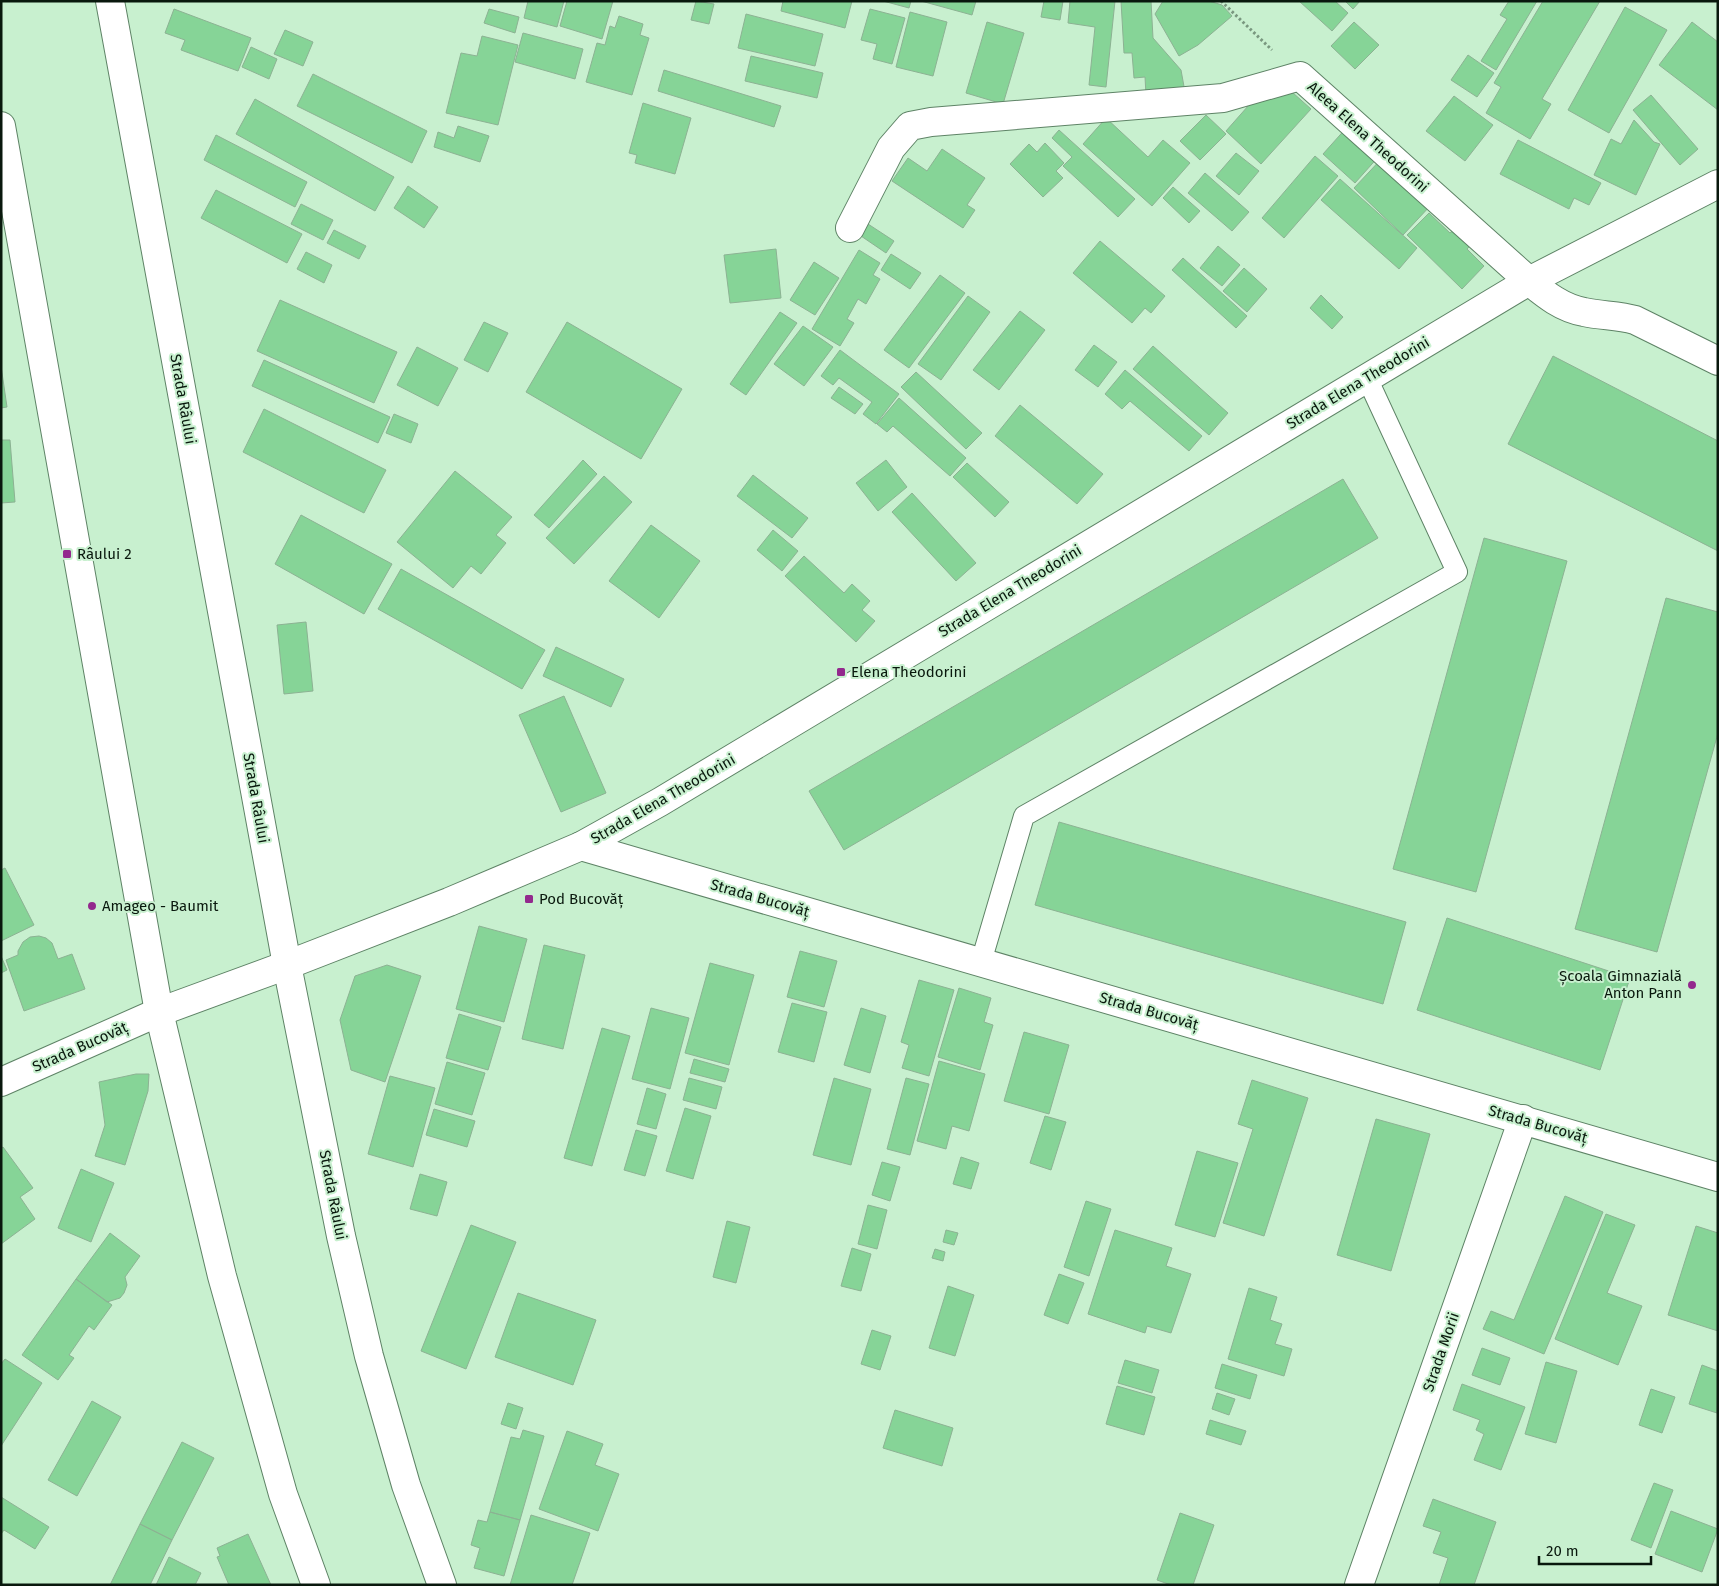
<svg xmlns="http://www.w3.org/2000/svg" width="1719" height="1586" viewBox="0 0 1719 1586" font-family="'Fira Sans',sans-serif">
	<rect width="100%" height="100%" fill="#c8f0cf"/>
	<path fill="#86d497" stroke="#8cb293" d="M528 1H564L557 27 524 18Z
		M567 1H613L602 39 560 26Z
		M696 1 714 4 709 24 691 20Z
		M783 1H852L845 28 781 11Z
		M883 1H911L909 8Z
		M921 1H976L972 15Z
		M1044 1H1063L1060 20 1041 17Z
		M1070 1H1115L1106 87 1089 85 1095 27 1068 23Z
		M1121 1H1151L1153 38 1181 70 1185 92 1146 95 1145 77 1134 78 1132 53H1124Z
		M1163 1H1209L1222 5 1232 16 1198 45 1179 56 1155 14Z
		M1299 1H1335L1348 13 1332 31Z
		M1345 1H1360L1353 9Z
		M1509 1H1537L1496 70 1481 61 1507 19 1500 15Z
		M1543 1H1600L1542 99 1551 104 1530 139 1486 113 1501 87 1494 83Z
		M1625 7 1667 30 1609 133 1568 110Z
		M174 9 251 38 238 71 181 50 185 40 165 33Z
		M489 9 519 17 515 33 484 23Z
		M870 9 905 18 892 64 873 59 877 44 861 40Z
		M910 12 947 22 933 76 896 67Z
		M746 14 823 34 815 66 738 48Z
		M619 16 643 24 640 35 649 38 632 95 586 82 597 43 605 45 610 26 615 28Z
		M987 22 1024 33 1003 104 966 93Z
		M1354 22 1379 45 1355 69 1331 46Z
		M1692 22 1718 42V110L1659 65Z
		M285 30 313 42 303 66 274 54Z
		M523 33 583 49 575 79 515 62Z
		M482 36 518 45 498 125 446 113 461 53 477 56Z
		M251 47 277 59 269 79 242 67Z
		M1468 55 1494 73 1477 97 1451 80Z
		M751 56 823 73 817 98 745 81Z
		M664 70 781 106 774 127 658 91Z
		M313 74 427 131 412 163 297 106Z
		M1292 92 1311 109 1261 164 1226 131 1256 97Z
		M1651 95 1698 149 1680 165 1633 110Z
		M1454 96 1493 125 1465 161 1426 131Z
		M255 99 394 177 375 211 236 134Z
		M643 103 691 118 675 174 635 163 637 155 629 153Z
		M1206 115 1226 134 1200 160 1180 141Z
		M1106 118 1148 157 1163 140 1190 163 1152 206 1083 144Z
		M1634 120 1654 142 1660 144 1636 195 1594 175 1611 139 1621 144Z
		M458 126 489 136 480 162 434 147 438 132 454 138Z
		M1348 126 1380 155 1355 183 1323 154Z
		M1059 130 1135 199 1118 217 1063 166 1072 157 1052 138Z
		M216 135 307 182 295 207 204 160Z
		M1518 140 1601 183 1589 205 1574 198 1569 209 1500 174Z
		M1045 143 1064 163 1056 171 1063 178 1043 197 1010 164 1029 144 1037 152Z
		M942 149 985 178 967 205 975 210 963 228 892 181 908 158 927 171Z
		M1236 153 1259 171 1239 195 1216 176Z
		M1385 155 1431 205 1403 235 1354 188Z
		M1315 156 1338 176 1284 238 1262 218Z
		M1205 173 1249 212 1232 231 1188 193Z
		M1340 179 1417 248 1399 269 1321 200Z
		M408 186 438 207 424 228 394 208Z
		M1173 187 1200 211 1189 223 1163 198Z
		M216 190 302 234 287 263 201 218Z
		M301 204 333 220 323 240 291 224Z
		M1429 213 1450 233 1458 226 1474 242 1467 249 1484 266 1462 289 1407 235Z
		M868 224 894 241 886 253 861 236Z
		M334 230 366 246 359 259 327 243Z
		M1100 241 1165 296 1151 313 1145 308 1132 323 1073 273Z
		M1218 246 1240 265 1222 286 1200 268Z
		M776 249 781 298 730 303 724 255Z
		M859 250 880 263 873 275 880 279 866 304 858 299 847 319 854 323 840 346 812 329Z
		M306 252 332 265 324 283 297 269Z
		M891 254 921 273 910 289 881 270Z
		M1183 258 1247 316 1236 328 1172 270Z
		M814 262 839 278 815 315 790 300Z
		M1244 268 1267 289 1247 312 1223 291Z
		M940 275 965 293 909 368 884 350Z
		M1321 295 1343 317 1332 329 1310 308Z
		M968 296 990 312 941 380 918 364Z
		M280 300 397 352 374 403 257 351Z
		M1020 311 1045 330 999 390 973 370Z
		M780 312 797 323 746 395 730 384Z
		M484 322 508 333 488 372 464 360Z
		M567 322 682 389 641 459 526 392Z
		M803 326 833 347 804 386 774 364Z
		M1094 345 1117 362 1098 387 1075 370Z
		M1153 346 1228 413 1209 435 1133 369Z
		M417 347 458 368 438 406 397 385Z
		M840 350 899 394 876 424 863 414 872 402 839 378 833 385 821 376Z
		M1553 356 1718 441V551L1508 444Z
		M264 360 390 417 378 443 252 386Z
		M1 366 7 407 1 408Z
		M1125 370 1202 436 1189 451 1130 401 1122 409 1105 394Z
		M916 372 982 433 966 449 901 387Z
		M839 387 863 404 855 414 831 398Z
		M899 398 966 458 950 476 893 426 887 432 877 424Z
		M1020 405 1103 474 1077 504 995 436Z
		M264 409 386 470 364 513 243 452Z
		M394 414 418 424 411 443 386 433Z
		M1 440H10L15 502 1 503Z
		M583 460 597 474 549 528 534 515Z
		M886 460 907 487 878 511 856 483Z
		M967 463 1009 502 995 517 953 477Z
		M455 471 512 517 496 535 506 543 481 574 471 566 453 588 397 542Z
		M753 475 808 518 792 538 737 496Z
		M604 476 632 502 574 564 546 538Z
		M1343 479 1378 538 844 850 809 791Z
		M912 493 976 563 956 581 892 512Z
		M301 515 392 564 364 614 275 564Z
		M651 525 700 561 659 618 609 581Z
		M773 530 798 551 782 571 757 550Z
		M1484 538 1567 561 1476 892 1393 869Z
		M804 556 844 593 852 584 870 601 862 610 875 621 856 642 785 576Z
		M401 569 545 650 522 689 378 609Z
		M1666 598 1718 612V733L1657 952 1575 929Z
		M306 622 313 691 284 694 277 625Z
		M556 647 624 679 611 707 543 676Z
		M564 696 606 793 561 812 519 715Z
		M1059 822 1406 922 1383 1004 1035 905Z
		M5 868 34 925 1 941V870Z
		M1447 918 1630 978 1600 1070 1417 1010Z
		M479 926 527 939 504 1022 456 1009Z
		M39 936 46 938 52 943 58 959 72 954 85 989 24 1011 6 960 18 955V951L23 942 30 937Z
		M544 945 585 955 563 1049 522 1039Z
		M800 951 837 961 824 1007 787 997Z
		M1 956 7 970 1 973Z
		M710 963 754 975 729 1065 685 1053Z
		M387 965 421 976 385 1082 351 1070 340 1020 355 976Z
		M919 980 954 990 929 1076 902 1068 909 1045 901 1042Z
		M959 988 991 998 984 1022 993 1025 980 1070 938 1057Z
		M792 1003 827 1012 814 1062 778 1052Z
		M651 1008 689 1018 670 1089 632 1079Z
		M861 1008 886 1016 870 1073 844 1065Z
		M459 1014 501 1027 488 1070 446 1058Z
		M602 1028 630 1036 592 1166 564 1158Z
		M1024 1032 1069 1045 1049 1114 1004 1101Z
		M694 1059 729 1069 725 1082 690 1073Z
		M939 1061 985 1074 969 1131 952 1126 946 1149 917 1141Z
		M447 1062 485 1073 472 1115 435 1104Z
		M136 1074H149L148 1091 125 1165 95 1156 105 1125 99 1082Z
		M390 1076 435 1088 413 1167 368 1154Z
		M689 1078 722 1087 716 1109 683 1100Z
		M834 1078 871 1089 851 1165 813 1155Z
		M906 1078 929 1084 910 1155 887 1149Z
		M1252 1080 1308 1098 1264 1236 1223 1223 1253 1129 1238 1124Z
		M647 1088 666 1094 656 1129 637 1124Z
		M685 1108 711 1116 693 1179 666 1171Z
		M434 1109 475 1121 467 1147 426 1135Z
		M1045 1116 1066 1122 1051 1170 1030 1163Z
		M1376 1119 1430 1134 1391 1271 1337 1255Z
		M636 1130 657 1136 645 1176 624 1170Z
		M3 1147 33 1188 20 1197 35 1219 1 1244V1148Z
		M1197 1151 1238 1163 1215 1237 1175 1225Z
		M961 1157 979 1163 971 1189 953 1184Z
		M882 1162 900 1167 890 1201 872 1195Z
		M81 1169 114 1183 91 1242 58 1228Z
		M420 1174 447 1182 437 1216 410 1209Z
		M1565 1196 1603 1212 1544 1354 1483 1329 1491 1311 1514 1320Z
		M1086 1201 1111 1209 1089 1276 1064 1267Z
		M868 1205 887 1210 877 1249 858 1244Z
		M1606 1214 1635 1225 1607 1293 1642 1306 1618 1365 1555 1339Z
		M727 1221 750 1227 736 1283 713 1277Z
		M471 1225 516 1242 466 1369 421 1351Z
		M1696 1226 1718 1233V1331L1668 1315Z
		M946 1230 958 1233 954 1245 943 1242Z
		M1115 1230 1172 1248 1166 1266 1191 1274 1171 1333 1147 1326 1145 1333 1088 1314Z
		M110 1233 140 1256 125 1277 127 1285 124 1293 120 1298 107 1302 76 1279Z
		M852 1248 871 1254 861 1291 841 1286Z
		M935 1249 945 1252 943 1261 932 1258Z
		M1059 1274 1084 1283 1068 1324 1044 1315Z
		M76 1279 112 1305 94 1330 89 1326 69 1355 74 1358 58 1380 22 1355Z
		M948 1286 974 1295 955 1356 929 1348Z
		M1249 1288 1277 1297 1270 1320 1282 1324 1275 1344 1292 1349 1284 1376 1228 1359Z
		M518 1293 596 1320 573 1385 495 1357Z
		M872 1330 891 1336 880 1370 861 1364Z
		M1482 1348 1510 1358 1500 1385 1472 1375Z
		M5 1359 42 1383 1 1446V1364Z
		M1125 1360 1159 1370 1152 1393 1118 1383Z
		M1546 1362 1577 1371 1556 1443 1525 1434Z
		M1222 1364 1257 1375 1250 1399 1215 1388Z
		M1702 1365 1718 1371 1717 1413 1689 1404Z
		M1462 1384 1525 1407 1501 1470 1474 1460 1484 1434 1476 1430 1480 1420 1453 1410Z
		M1117 1386 1155 1397 1144 1435 1106 1424Z
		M1651 1389 1675 1397 1662 1433 1639 1425Z
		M1217 1393 1235 1399 1229 1415 1212 1409Z
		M92 1401 121 1417 77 1496 48 1480Z
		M508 1403 523 1408 516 1429 501 1424Z
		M895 1410 953 1428 942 1466 883 1448Z
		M1210 1420 1246 1431 1241 1445 1206 1434Z
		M523 1430 544 1436 520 1520 490 1512 511 1437 520 1439Z
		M567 1431 603 1444 595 1465 619 1474 598 1531 539 1509Z
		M182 1442 214 1458 172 1540 140 1524Z
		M1654 1483 1673 1490 1651 1548 1631 1540Z
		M1 1497 49 1527 35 1549 4 1530 1 1534Z
		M1433 1499 1496 1522 1474 1585H1439L1448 1558 1433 1553 1441 1532 1423 1526Z
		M1671 1511 1718 1529 1702 1572 1655 1554Z
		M490 1512 520 1520 504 1576 474 1568 480 1548 471 1545 478 1520 487 1522Z
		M1180 1513 1214 1525 1193 1585H1171L1157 1580Z
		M531 1515 590 1533 572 1585H510Z
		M140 1524 172 1540 150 1585H110Z
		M248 1534 271 1585H229L217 1557 220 1556 217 1548Z
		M169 1557 201 1573 195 1585H156Z"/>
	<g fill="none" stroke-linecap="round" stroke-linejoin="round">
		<defs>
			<path id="service" d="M981 962 1024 816 1457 572 1367 378"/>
			<path id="minor" d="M850 228 891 148 910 126 931 122 1223 98 1300 76 1529 281C1546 295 1562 308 1584 312 1601 316 1618 315 1635 320L1718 361
				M1359 1585 1523 1119"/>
			<path id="tertiary" d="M581 846 1718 1177"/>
			<path id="secondary" d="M1 1082 159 1012 287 965 449 902 581 846 660 802 1529 281 1718 184"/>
			<path id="primary" d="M110 1 287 965 341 1236 369 1356 406 1485 442 1585
				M1 126 159 1012 222 1276 283 1494 316 1585"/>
		</defs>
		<use href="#service" stroke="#5e8366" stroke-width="22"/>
		<use href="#minor" stroke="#5e8366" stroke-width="30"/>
		<use href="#tertiary" stroke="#5e8366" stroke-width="30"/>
		<use href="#secondary" stroke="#5e8366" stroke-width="30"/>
		<use href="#primary" stroke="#5e8366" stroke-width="30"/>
		<path stroke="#79977f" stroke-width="3" stroke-dasharray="2.5 2.5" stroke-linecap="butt" d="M1221 1 1272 50"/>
		<use href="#service" stroke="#fff" stroke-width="20"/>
		<use href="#minor" stroke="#fff" stroke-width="28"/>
		<use href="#tertiary" stroke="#fff" stroke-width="28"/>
		<use href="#secondary" stroke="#fff" stroke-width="28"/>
		<use href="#primary" stroke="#fff" stroke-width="28"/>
	</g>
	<g fill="#93298d" stroke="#c8f0cf" stroke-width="2">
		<rect x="62" y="549" width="10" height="10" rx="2.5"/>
		<rect x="836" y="667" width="10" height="10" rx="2.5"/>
		<rect x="524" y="894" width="10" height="10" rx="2.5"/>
		<circle cx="92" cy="906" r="5"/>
		<circle cx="1692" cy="985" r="5"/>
	</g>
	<g text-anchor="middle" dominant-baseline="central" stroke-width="4" stroke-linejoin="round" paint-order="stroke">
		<g font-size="15" fill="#09180d" stroke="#c8f0cf">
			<text transform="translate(1368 137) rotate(42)">Aleea Elena Theodorini</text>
			<text transform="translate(1358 383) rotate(-31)">Strada Elena Theodorini</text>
			<text transform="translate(183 399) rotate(80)">Strada Râului</text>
			<text transform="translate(1010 591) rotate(-31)">Strada Elena Theodorini</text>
			<text transform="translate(256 798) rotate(80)">Strada Râului</text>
			<text transform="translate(663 799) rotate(-30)">Strada Elena Theodorini</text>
			<text transform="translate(760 898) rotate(16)">Strada Bucovăț</text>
			<text transform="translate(1149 1011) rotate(16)">Strada Bucovăț</text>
			<text transform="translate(80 1047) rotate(-24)">Strada Bucovăț</text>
			<text transform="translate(1538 1124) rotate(16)">Strada Bucovăț</text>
			<text transform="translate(333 1195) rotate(79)">Strada Râului</text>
			<text transform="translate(1441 1352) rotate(-71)">Strada Morii</text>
		</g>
		<g font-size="15" fill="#09180d" stroke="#c8f0cf" text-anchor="start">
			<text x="77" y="554">Râului 2</text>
			<text x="851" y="672">Elena Theodorini</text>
			<text x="539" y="899">Pod Bucovăț</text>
			<text x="102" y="906">Amageo - Baumit</text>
			<text x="1682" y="976" text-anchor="end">Școala Gimnazială<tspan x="1682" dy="17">Anton Pann</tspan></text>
		</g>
	</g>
	<rect width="1719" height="1586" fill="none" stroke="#09180d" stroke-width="5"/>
	<path d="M1539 1556v8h112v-8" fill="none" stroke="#09180d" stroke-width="2.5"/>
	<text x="1546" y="1556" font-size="15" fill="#09180d" stroke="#c8f0cf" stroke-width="4" paint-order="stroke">20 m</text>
</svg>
